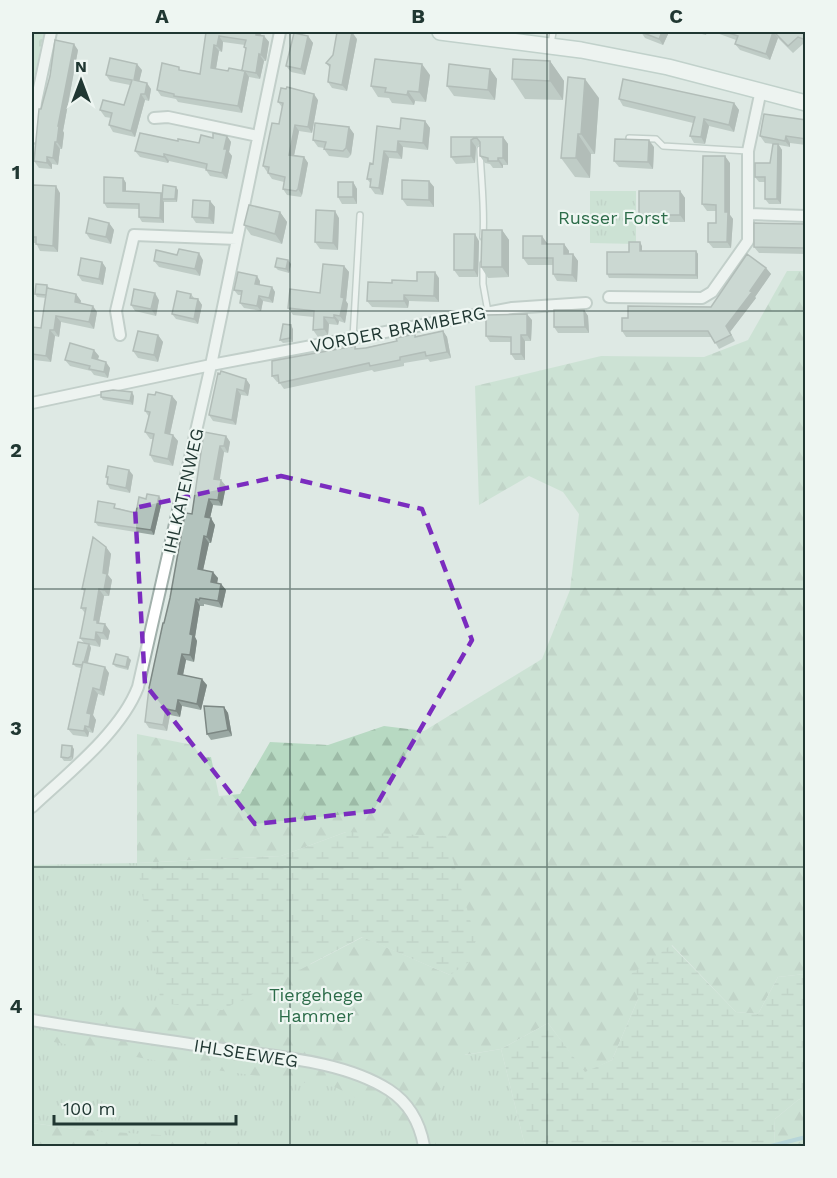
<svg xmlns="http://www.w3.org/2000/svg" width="837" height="1178" viewBox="0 0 837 1178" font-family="'Work Sans',sans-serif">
	<defs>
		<pattern id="grass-tufts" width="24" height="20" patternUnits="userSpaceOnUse" patternTransform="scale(1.5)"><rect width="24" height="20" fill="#b7d9c2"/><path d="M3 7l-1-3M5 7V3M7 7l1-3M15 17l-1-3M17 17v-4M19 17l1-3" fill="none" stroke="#9dbba7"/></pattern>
		<pattern id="forest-firs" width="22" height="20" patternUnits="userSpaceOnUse" patternTransform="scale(1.5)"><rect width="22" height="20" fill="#b7d9c2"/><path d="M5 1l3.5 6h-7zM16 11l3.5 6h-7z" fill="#9dbba7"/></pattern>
		<pattern id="wetland-marsh" width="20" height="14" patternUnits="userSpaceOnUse" patternTransform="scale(1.5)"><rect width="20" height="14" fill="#b7d9c2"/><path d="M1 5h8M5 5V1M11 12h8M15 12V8" fill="none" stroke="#9dbba7"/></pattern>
		<pattern id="cemetery-stones" width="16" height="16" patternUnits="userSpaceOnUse" patternTransform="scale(1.5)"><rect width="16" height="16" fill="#b7d9c2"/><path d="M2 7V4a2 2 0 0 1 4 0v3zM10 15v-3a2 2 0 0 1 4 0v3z" fill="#9dbba7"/></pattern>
	</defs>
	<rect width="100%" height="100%" fill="#dee9e4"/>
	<path fill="url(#grass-tufts)" d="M590 191H636V244L590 243Z
		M137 863 465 1055 501 1049 525 1146H137L82 1130 32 1123V865Z"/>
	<path fill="url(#forest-firs)" d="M787 271H805V974L778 977 758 1014 736 1012 672 945 638 999 612 1060 585 1073 548 1023 501 1049 464 1055 436 1095V1146H406L405 1131 379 1110 335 1087 180 1065 32 1038V1035L104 1014 117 999 222 1010 363 937 450 975 346 832 281 856 137 863V734L193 745 202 758 211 757 219 796 240 794 270 742 328 745 384 726 424 731 542 659 570 590 579 514 563 492 529 476 479 505 475 386 601 356 704 357 748 340Z
		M805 1097V1146H774L775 1119 798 1100Z
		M32 1123 82 1130 236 1140 252 1146H32Z"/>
	<path fill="url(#wetland-marsh)" d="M346 832 446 836 476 940 469 962 450 975 362 937 222 1010 161 1003 137 863 281 856Z
		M671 945 736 1012 758 1014 778 977 805 974V1097L798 1100 775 1119 774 1146H525L501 1049 548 1023 585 1072 612 1060 638 999 631 974Z"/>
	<path fill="url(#cemetery-stones)" d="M32 32H44L32 88Z"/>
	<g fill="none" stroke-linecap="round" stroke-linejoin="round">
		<path stroke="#87bdcc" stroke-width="4" d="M771 1146 806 1137"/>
		<defs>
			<path id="lane" d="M551 44 553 32
				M629 138 656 139 663 146 748 151
				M480 149C481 179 485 208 483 237
				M483 264V284L488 312
				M353 338 360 215"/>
			<path id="street" d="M154 118 168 117 258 136
				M32 138 36 102 51 32
				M749 214 806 216
				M609 297 702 298 712 292 748 241V151L761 90
				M120 335 116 311 134 235 237 239
				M32 403 211 365 512 308 586 303
				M32 807C66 775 121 732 138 687L211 365 280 32
				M32 1020C98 1031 164 1040 230 1050 280 1057 346 1062 389 1090 409 1103 420 1124 424 1146"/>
			<path id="secondary" d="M440 32 581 50 668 67 806 103"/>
		</defs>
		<use href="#lane" stroke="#a1b0ab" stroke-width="8"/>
		<use href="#street" stroke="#a1b0ab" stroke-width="14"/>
		<use href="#secondary" stroke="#9db4ad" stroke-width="18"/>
		<use href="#lane" stroke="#fff" stroke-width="5"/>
		<use href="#street" stroke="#fff" stroke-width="10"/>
		<use href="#secondary" stroke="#fff" stroke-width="15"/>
	</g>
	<path fill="#9aa8a3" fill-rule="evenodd" d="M206 32 264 36 269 42 266 61H264L260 79 249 77 242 113 178 102 176 99 161 96 157 90 182 70 200 74ZM223 42 245 45 244 47 246 50 242 70 228 71 216 69 219 51 222 52Z
		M641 32H669L663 45 645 38Z
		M694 32H707L706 35Z
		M714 32H806V45L803 44 793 53 778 38 770 60 740 50 735 44 736 40Z
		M308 36 313 43 305 75 291 72 286 66Z
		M357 39 347 91 332 88 328 82 330 68 326 63Z
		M78 50 63 131 64 133 62 149H60L58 165 52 164V169L39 168 34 161 41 109Z
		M550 61 564 81 563 100 525 99 512 79Z
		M490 69 497 79 495 100 454 96 447 86Z
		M142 70 139 81 151 89 149 101 145 100 135 137 113 132 109 125 111 118 105 117 100 110 124 105 130 85 110 81 106 75Z
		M430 75 426 102 415 101 414 105 392 103 389 98 378 97 371 86Z
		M599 98 595 154H591L590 178 575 177 561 158Z
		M619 99 734 103 739 110 734 132 709 126 705 144 694 143 690 136 693 123 623 106Z
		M318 100 312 133 299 131 294 155 304 157 308 163 302 195 301 197 287 195 283 189 284 182 272 179 263 166 279 124 282 107 278 102Z
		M806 120V145L790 143V147L779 145 782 150 781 204H769L765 199V182H759L755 177 770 163 773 144 765 143 760 136Z
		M425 121 430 128 428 150 403 147 402 159 389 158 383 195 375 194 370 187 371 184 367 179 373 164 400 129Z
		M349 127 354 134 351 155 348 158 329 156 324 149V148L318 147 313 140Z
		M227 136 231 142 229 152 232 156 227 179 210 176 206 170V169L169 161 168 163 140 157 135 151 178 141 199 143 213 138Z
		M451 137H503L508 144V165H503V168H493L490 164 485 163 480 156V144L476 147 475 163 456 164 451 157Z
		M654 147 653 169 619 167 614 161Z
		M730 163V215L733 219 731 248H713L708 242 716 223V211H707L702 204Z
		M123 178 126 183V191L162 194 178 190 177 202H164V223L142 222 139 217V209L107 208 104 203Z
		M429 181 434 187V207L407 206 402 199Z
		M353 182 357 189V204H342L338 197Z
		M32 187 60 193 58 252 40 251 36 243H32Z
		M680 191 685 198V222H644L639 215Z
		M210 201 215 207 214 224 196 223 192 217Z
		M280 212 287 222 282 244 251 235 244 225Z
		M339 218 338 250 320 249 315 242Z
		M109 223 114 230 111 244 90 239 86 233Z
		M806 224V254L759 253 754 247Z
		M502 230 509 240V277L488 278 481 267Z
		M479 241 478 277H459L454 270Z
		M547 243V244H564L569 251V254H573L578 261 577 282 557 281 553 274V265H528L523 258Z
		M642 246V251H696L698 254V279L609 278 607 274 629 252Z
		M177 255 203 260 200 276 159 267 154 261Z
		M102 262 106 268 103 285 82 281 78 275Z
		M291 264 289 273 278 270 275 267Z
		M344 266 349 272 346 301 348 304 345 323 339 321 338 325 329 324 328 335 318 337 313 330 314 317 293 315 288 308 320 293Z
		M766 268 771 274 755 297 756 298 730 332 735 341 719 349 712 337H626L622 331 628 318 711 307Z
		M439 278V302L409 301 408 308 372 307 367 301 392 283Z
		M260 281V285L272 287 275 292 273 303 263 301 261 311 244 308 240 303 241 295H238L234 290Z
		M47 285 49 288 76 294 81 301 80 303 97 312 94 329 61 322 59 337 55 336 51 362 34 360 32 356V327L41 328 46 298 37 297 35 294Z
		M191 294 194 298 198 299 202 305 198 324 176 319 172 314Z
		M159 300 156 316 135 311 131 305Z
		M584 310 588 316 589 333H558L554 327Z
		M532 320 531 341H525V360H515L511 354V342H490L486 336Z
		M293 329V342L283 343 280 340Z
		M443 331 447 337 451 358 430 362 428 359 404 363V366L374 372 372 370 284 389 279 382H277L272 376 355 346 357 349 397 341 415 334 416 336Z
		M158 335 163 342 158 362 138 358 133 351Z
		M99 356 98 360 110 368 108 378 94 375 91 371 70 366 65 360Z
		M246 379 250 385 248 396 241 395 236 425 213 421 209 415Z
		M155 395 172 396 177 402 170 434 178 441 173 466 154 462 150 455 153 439H150L145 432 149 417 145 411Z
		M134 396 133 405 103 400 101 397Z
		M204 432 226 436 230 442 228 453 224 452 219 480 226 486 222 506 213 505 210 518 215 525 211 543H209L203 570 218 578 217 583 221 584 226 590 222 608 204 604V606H200L195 637 197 641 194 662 186 660 183 675 207 685 201 710 182 706 180 717 170 715 167 731 149 728 145 722 164 623 192 514Z
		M133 475 130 493 110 489 107 484V479L106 477Z
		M146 499 162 501 154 535 98 526 95 522 118 508 136 513Z
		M106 547 111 554 108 575 112 580 109 596H104L99 623 110 631 108 640 101 639 100 647 90 645 91 648 88 663 109 673 104 696 98 694 93 715 96 720 93 733 89 732 88 737 73 735 68 729 81 668 76 667 73 664 84 643 80 638 85 613 81 608 84 591 82 589Z
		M131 660 128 670 116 667 113 664Z
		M224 707 228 713 232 736 211 740 207 734Z
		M74 749 73 759 71 761H64L61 757Z"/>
	<path fill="#7d8884" d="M256 32H261L260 41 256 35Z
		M352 32 357 39 347 91 342 85Z
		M662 32H669L663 45 659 39Z
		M773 32 778 38 770 60 766 54Z
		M219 36 223 42 222 52 217 46Z
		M264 36 269 42 266 61 261 55Z
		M308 36 313 43 305 75 301 69Z
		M74 44 78 50 63 131 64 133 62 149 57 142 58 126Z
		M214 45 219 51 215 74 211 68Z
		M259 54 264 61 260 79 256 73Z
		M550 61 564 81 563 100 550 81Z
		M137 64 142 70 138 87 134 80Z
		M422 64 430 75 426 102 419 92Z
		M490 69 497 79 495 100 488 90Z
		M245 71 249 77 242 113 238 106Z
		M585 79 599 98 595 154 581 134Z
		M147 83 151 89 149 101 145 94Z
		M408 91 415 101 414 105 407 95Z
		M141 94 145 100 135 137 131 131Z
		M314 94 318 100 312 133 308 127Z
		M734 103 739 110 734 132 729 125Z
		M704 119 709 126 705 144 701 137Z
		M425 121 430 128 428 150 423 143Z
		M295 125 299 131 293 161 289 155Z
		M349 127 354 134 351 155 346 148Z
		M578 134 591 154 590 178 576 158Z
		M227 136 231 142 229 152 232 156 227 179 222 173 224 149Z
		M786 136 790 143V147L785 141Z
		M503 137 508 144V165L503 158Z
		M471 140 476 147 475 163 471 156Z
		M649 140 654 147 653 169 648 162Z
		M398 141 403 147 402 159 397 152Z
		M55 142 60 149 58 165 53 158Z
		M778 144 782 150 781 204 777 199Z
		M384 151 389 158 383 195 379 188Z
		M164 154 169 161 168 163 164 157Z
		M725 156 730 163V215L733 219 731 248 727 242 725 212Z
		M47 157 52 164V169L47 163Z
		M304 157 308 163 302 195 298 189Z
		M498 158 503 165V168L498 161Z
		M123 178 126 183V196L123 191Z
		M429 181 434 187V207L429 200Z
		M353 182 357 189V204L353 197Z
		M56 186 60 193 58 252 53 246Z
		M176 187 178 190 177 202 175 199Z
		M680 191 685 198V222L680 215Z
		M161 193 165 198 162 199 164 202V223L160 218Z
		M210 201 215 207 214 224 209 218Z
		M335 211 339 218 338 250 333 243Z
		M280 212 287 222 282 244 275 234Z
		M109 223 114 230 111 244 106 237Z
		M502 230 509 240V277L502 267Z
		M475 234 479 241 478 277 474 270Z
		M542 236 547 243V250L542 244Z
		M640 242 642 246V254L640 251Z
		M564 244 569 251V260L564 254Z
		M696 251 698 254V279L696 275Z
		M199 253 203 260 200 276 195 269Z
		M573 254 578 261 577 282 572 275Z
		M288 260 291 264 289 273 286 269Z
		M102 262 106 268 103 285 99 279Z
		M344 266 349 272 346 301 348 304 345 323 340 316Z
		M766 268 771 274 755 297 756 298 730 332 735 341 726 326Z
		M435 272 439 278V302L434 296Z
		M257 276 260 281 259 289 255 284Z
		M272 287 275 292 273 303 269 298Z
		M155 293 159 300 156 316 151 309Z
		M76 294 81 301 79 309 75 302Z
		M404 295 409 301 408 308 404 301Z
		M259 296 263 301 261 311 257 306Z
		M198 299 202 305 198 324 194 319Z
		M93 306 97 312 94 329 89 322Z
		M584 310 588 316 589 333 585 327Z
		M527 314 532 320 531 341 527 335Z
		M334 315 339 321 338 325 334 318Z
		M56 316 61 322 59 337 54 330Z
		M324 317 329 324 328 335 324 329Z
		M291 325 293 329V342L290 338Z
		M50 330 55 336 51 362 46 356Z
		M443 331 447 337 451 358 447 352Z
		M158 335 163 342 158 362 154 355Z
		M521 335 525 341V360L521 354Z
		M94 350 99 356 96 364 92 358Z
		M106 362 110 368 108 378 104 372Z
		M246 379 250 385 248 396 244 391Z
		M237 389 241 395 236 425 232 420Z
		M132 392 134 396 133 405 130 401Z
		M172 396 177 402 169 439 165 433Z
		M173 435 178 441 173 466 168 459Z
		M226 436 230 442 228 453 224 446Z
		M220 446 224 452 219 485 214 479Z
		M129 470 133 475 130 493 126 488Z
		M221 480 226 486 222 506 218 500Z
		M159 496 162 501 154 535 151 530Z
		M209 499 213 505 209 523 205 517Z
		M211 518 215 525 211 543 207 537Z
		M204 536 209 543 202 575 198 569Z
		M106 547 111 554 108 575 112 580 109 596 104 590 103 573Z
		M213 572 218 578 216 589 211 582Z
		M221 584 226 590 222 608 218 601Z
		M99 589 104 596 99 623 102 627 94 620Z
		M196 599 200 606 195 637 197 641 194 662 190 655V634Z
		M105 624 110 631 108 640 103 633Z
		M96 632 101 639 100 647 95 640Z
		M89 644 91 648 86 669 84 666Z
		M182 654 186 660 182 680 178 674Z
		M128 657 131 660 128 670 126 667Z
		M105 667 109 673 104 696 100 690Z
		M202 679 207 685 201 710 197 704Z
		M93 688 98 694 93 715 96 720 93 733 89 727 87 713Z
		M178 700 182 706 180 717 176 711Z
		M224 707 228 713 232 736 228 730Z
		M166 709 170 715 167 731 163 725Z
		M85 726 89 732 88 737 84 731Z
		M72 746 74 749 73 759 71 756Z"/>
	<path fill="#b3c3bd" stroke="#7d8884" stroke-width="1.5" fill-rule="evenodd" d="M206 32H256V35L264 36 261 55 259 54 256 73 245 71 238 106 174 96V94L157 90 162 63 179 67V70L200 74ZM219 36 246 40 244 47 246 48 242 70 244 71 229 68 228 71 211 68 214 45 217 46Z
		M337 32H352L342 85 328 82 330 65 326 63 333 55Z
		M641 32H662L659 39Z
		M726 32H773L766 54 735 44 738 36Z
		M774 32H806V40L798 37 788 46Z
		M294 33 308 36 301 69 286 66Z
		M55 40 74 44 58 126H59L57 142H55L53 158 47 157V163L34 161 39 109H41L50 76Z
		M110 58 137 64 134 80 147 83 145 94H141L131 131 109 125 112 113 100 110 103 100 124 105 132 80 106 75Z
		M375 59 422 64 419 92 408 91 407 95 385 92 386 88 371 86Z
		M513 59 550 61V81L512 79Z
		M449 64 490 69 488 90 447 86Z
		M568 77 585 79 581 134H578L576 158H561Z
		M623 79 734 103 729 125 704 119 701 137 690 136 695 117 619 99Z
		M287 87 314 94 308 127 295 125 289 155 304 157 298 189 296 191 283 189 285 177 268 173 269 167 263 166 272 123 279 124 283 103 278 102 281 88 286 89Z
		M764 114 806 120V139L786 136 785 141 760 136Z
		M401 118 425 121 423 143 398 141 397 152 384 151 379 188 370 187 371 179H367L370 163 373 164 377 126 400 129Z
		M315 123 349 127 346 148 343 151 324 149 326 142 313 140Z
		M140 133 178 141V139L199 143 201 135 213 138V133L227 136 224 149H227L222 173 206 170 207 164 164 154V157L135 151Z
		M451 137H503V158H498V161H488V158L480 156V142L476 137 471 140V156L451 157Z
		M615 139 649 140 648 162 614 161Z
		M773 144H778L777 199H765V177H755V163H770Z
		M703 156H725V212H728L727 242H708V223H716V205L702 204Z
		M104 177 123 178V191L161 193 160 218 139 217V204L104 203Z
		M402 180 429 181V200L402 199Z
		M338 182H353V197H338Z
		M33 185 56 186 53 246 36 244V237H32V187H33Z
		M163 185 176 187 175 199H162Z
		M639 191H680V215H639Z
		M193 200 210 201 209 218 192 217Z
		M249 205 280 212 275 234 244 225Z
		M316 210 335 211 333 243 315 242Z
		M89 218 109 223 106 237 86 233Z
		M754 223 806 224V248L754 247Z
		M482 230H502V267H481Z
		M454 234H475L474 270H454Z
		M523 236H542V244H564V254H573L572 275 553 274V258H523Z
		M629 242H640V251H696V275L607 274V252H629Z
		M179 249 199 253 195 269 154 261 156 250 177 255Z
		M747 254 766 268 750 291 752 292 726 326 731 335 715 343 708 331H622V318H628V306L711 307Z
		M81 258 102 262 99 279 78 275Z
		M277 258 288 260 286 269 275 267Z
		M323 264 344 266 341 297 344 298 340 316 334 315V318L324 317V329L313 330 314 311 288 308 290 289 320 293Z
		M238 272 257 276 255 284 272 287 269 298 259 296 257 306 240 303 242 291 234 290Z
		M417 272H435L434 296 404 295V301H367L368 282 392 283V280L417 281Z
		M36 284 47 285 46 295 35 294Z
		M47 288 76 294 75 302 93 306 89 322 56 316 54 330H50L46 356 32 354V327L41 328Z
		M134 289 155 293 151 309 131 305Z
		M177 291 191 294 190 298 198 299 194 319 172 314Z
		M554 310H584L585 327H554Z
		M527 314V335H521V354H511V337L486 336V315Z
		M283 324 291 325 290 338 280 340Z
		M138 331 158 335 154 355 133 351Z
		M443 331 447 352 426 356 425 352 400 357V360L370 366 369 363 279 383 278 375 272 376V361L355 346V349L366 348 397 341 396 338 415 334V337Z
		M70 343 94 350 92 358 106 362 104 372 89 369 90 366 65 360Z
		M221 371 246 379 244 391 237 389 232 420 209 415 218 373 220 374Z
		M113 390 132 392 130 401 101 397V392Z
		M156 392 172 396 165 433 173 435 168 459 150 455 154 434 145 432 150 412 145 411 148 394 155 395Z
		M204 432 226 436 224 446H220L214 479 221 480 218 500 209 499 205 517 211 518 207 537 204 536 198 569 213 572 211 582 221 584 218 601 200 598 199 600 196 599 190 634 193 635 190 655 182 654 178 674 202 679 197 704 178 700 176 711 166 709 163 725 145 722 149 688 163 623H164L170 598 184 519 186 513 192 514Z
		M108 466 129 470 126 488 107 484 108 477H106Z
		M147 494 159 496 151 530 95 522 98 501 115 504 114 508 136 513 139 497 146 499Z
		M93 537 106 547 103 573 107 574 104 590 99 589 94 620H97V623L105 624 103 633 96 632 95 640 80 638 86 608H81L85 589H82Z
		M78 642 89 644 84 662H83L82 665 73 664Z
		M116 654 128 657 126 667 113 664Z
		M83 662 105 667 100 690 93 688 87 713 91 714 89 727 85 726 84 731 68 729Z
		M204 706 224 707 228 730 207 734Z
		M62 745 72 746 71 756 68 758 61 757Z"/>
	<path d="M0 0H837V1178H0ZM281 476 422 509 472 640 373 811 255 824 145 684 135 508Z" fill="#dee9e4" fill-opacity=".55" fill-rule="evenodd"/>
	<path fill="none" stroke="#7b2cbf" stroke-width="4.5" stroke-dasharray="12 8" stroke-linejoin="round" d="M281 476 422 509 472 640 373 811 255 824 145 684 135 508Z"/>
	<path fill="none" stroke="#203732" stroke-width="1.5" stroke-opacity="0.55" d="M290 32V1146M547 32V1146M32 311H806M32 589H806M32 867H806"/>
	<g text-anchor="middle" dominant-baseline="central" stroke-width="4.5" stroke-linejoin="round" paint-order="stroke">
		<g font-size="18" fill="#2c6c49" stroke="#eef6f2">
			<text x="613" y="217">Russer Forst</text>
			<text x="316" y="994">Tiergehege<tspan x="316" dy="21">Hammer</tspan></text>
		</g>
		<g font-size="18" fill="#203732" stroke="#eef6f2">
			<text transform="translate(398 329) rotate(-11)">VORDER BRAMBERG</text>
			<text transform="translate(183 491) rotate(-77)">IHLKATENWEG</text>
			<text transform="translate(246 1053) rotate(9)">IHLSEEWEG</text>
		</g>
	</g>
	<rect width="837" height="1178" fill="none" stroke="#eef6f2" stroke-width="66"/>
	<g transform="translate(81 81)" stroke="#eef6f2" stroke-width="4.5" paint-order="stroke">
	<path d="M0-4.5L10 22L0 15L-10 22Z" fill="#203732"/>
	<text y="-9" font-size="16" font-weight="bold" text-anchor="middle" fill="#203732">N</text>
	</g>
	<path d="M54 1115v9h182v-9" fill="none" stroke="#203732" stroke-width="3"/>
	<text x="63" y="1115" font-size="18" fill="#203732" stroke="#eef6f2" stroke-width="4.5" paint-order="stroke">100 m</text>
	<rect x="33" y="33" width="771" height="1112" fill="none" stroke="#203732" stroke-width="2"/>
	<g font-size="20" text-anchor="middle" font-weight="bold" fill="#203732">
		<text x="162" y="23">A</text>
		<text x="418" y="23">B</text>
		<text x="676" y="23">C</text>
		<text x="16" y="179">1</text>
		<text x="16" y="457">2</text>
		<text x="16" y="735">3</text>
		<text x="16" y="1013">4</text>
	</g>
</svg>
